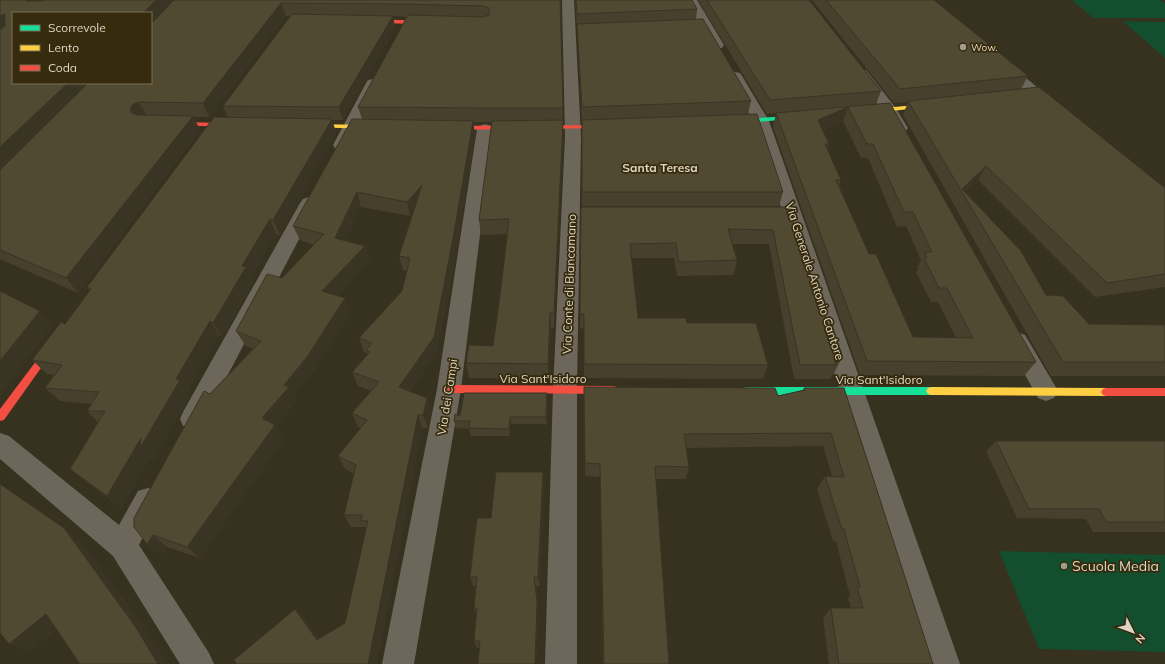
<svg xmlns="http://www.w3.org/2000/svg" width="1165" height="664" viewBox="0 0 1165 664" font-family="Mulish,sans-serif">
	<rect width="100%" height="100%" fill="#373120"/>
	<path fill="#134e2e" d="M1072 0H1160L1165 4V18H1093Z
		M1123 21 1165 22V58Z
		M999 551 1165 555V652L1039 649Z"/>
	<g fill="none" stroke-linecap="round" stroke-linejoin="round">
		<path fill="#6d675b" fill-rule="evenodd" d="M562 0H574L581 137 577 390V664H545L553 390 565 137Z
			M685 0H697L724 45 722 48H712Z
			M1001 60 1006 61 1056 103 1059 106 1056 109 1051 111 1046 109 996 67 994 64 996 61Z
			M861 69 866 70 895 107 908 128 906 131 900 133 894 131 883 111 854 73 856 70Z
			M735 72 740 73 742 76 769 121 960 664H928L753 121 728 76 730 73Z
			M373 79 378 80 380 83 349 145 347 148 341 150 335 148 333 145 366 83 368 80Z
			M485 124 491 126 493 129 461 389 414 664H382L437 389 477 129 479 126Z
			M309 197 315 199 318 203 201 426 192 429 183 426 180 419 183 412 300 203 303 199Z
			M1017 332 1025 335 1054 384 1058 391 1054 398 1046 401 1038 398 1006 341 1009 335Z
			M0 433 9 436 119 525 138 491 148 488 158 491 161 500 139 545 209 653 214 664H180L113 556 0 459Z"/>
		<path fill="#16e098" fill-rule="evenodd" d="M804 115 806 116V118L729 124 726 122 729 120Z
			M746 387H931L934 388 936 391 934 394 931 395H746L743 394 741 391 743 388Z"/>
		<path fill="#ffcf43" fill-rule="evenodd" d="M935 103 937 104V106L864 114 861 112 864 110Z
			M305 124 378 125 381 127 378 129 303 127V125Z
			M931 387 1106 388 1109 389 1111 392 1109 395 1106 396 931 395 928 394 926 391 928 388Z"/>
		<path fill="#f24e42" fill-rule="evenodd" d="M364 19 434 21 437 23 434 25 362 22 361 21Z
			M167 122 238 123 241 125 238 127 165 125V123Z
			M612 125 615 127 614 128 445 130 442 128 445 126Z
			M55 339 58 340 60 342 58 344 4 420 0 421V409L52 340Z
			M449 385 614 386 617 387 619 390 617 393 614 394 449 393 446 392 444 389 446 386Z
			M1106 388H1165V396H1106L1103 395 1101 392 1103 389Z"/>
	</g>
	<path fill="#46402c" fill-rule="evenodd" d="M0 0H561L563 135 554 328H551L549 378H469L466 363 493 346 501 288 507 234 481 235 479 220 492 122H473L475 135 457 248 437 351 410 392 427 398 431 412 428 428H422L377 664H236L305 619 319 639 345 623 366 529 365 527H351L344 515 354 474 345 469 338 456 361 428 358 427 352 413 371 391 358 386 352 372 368 354 364 352 359 338 402 291 407 271 403 270 399 256 413 213 410 216 361 207 346 240 365 246 370 260 337 296 351 313 314 371 294 395 297 401 276 426 284 439 200 558 167 547 161 555 147 544 210 394 253 349 245 345 236 331 282 278 314 245 300 240 293 226 362 119 358 107 407 17 393 16 395 28 343 120H332L336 133 280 235 276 234 251 278 253 282 222 337 219 335 188 390 191 394 153 461 150 458 122 508 85 481 70 469 98 422 87 411 92 404 60 401 45 388 54 375 47 374 32 360 65 324 90 291 87 287 228 117 223 106 290 16H286L209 117H193L200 130 78 293 0 259ZM151 13V83H13Z
		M575 0H692L697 9 696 20 751 101 748 114 783 192 779 206H582V121L577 26Z
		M698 0H809L881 91 876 104 1036 362 1024 376 860 375 773 127 776 113 767 114ZM843 121 861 158H868L897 227 906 226 921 260 917 267 918 269 916 272 931 302H938L956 338 913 337 869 254 839 186 841 180 827 149 829 144 823 130Z
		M812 0H934L1028 76 1021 89 1165 188V287L1095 297 978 180 965 192 1046 295 1089 324 1165 325V376H1051L903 115 908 102 894 103Z
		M581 207H788L840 361 833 375H832L830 379H794L769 244H733L737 260 734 275 677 276 674 258H632L638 318 687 323 768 365 763 379 584 378V329L580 328Z
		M584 387 778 396 803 390 804 388H844L933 664H829L823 618 831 608H851L848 598 850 596 836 541H833L817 489 825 476H832L823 446 686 448 689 467 686 479H656L669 664H603L600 477 585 476Z
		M548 401 547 424H511L510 436H471L469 429 456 428 454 421 460 416Z
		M996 441H1165V532H1093L1086 519 1017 518 986 451Z
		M543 472 544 482 540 586H536L539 610 536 664H478L479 648H477L474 641 476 615 474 608 476 586H473L470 577 491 518Z"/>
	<path fill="#393424" d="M26 0H50L34 12 26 1Z
		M156 0H175L151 24V13H144V12Z
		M281 3 286 16 209 117 203 103Z
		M5 14 13 26 0 33V16Z
		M393 16 395 28 343 120 339 107Z
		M68 83H91L0 173V147Z
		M139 102 147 116 138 124 130 110 132 105Z
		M848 107 843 121 814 134 818 120Z
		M193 116 200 130 78 293 66 278Z
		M332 119 336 133 280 235 273 220Z
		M563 120V135L554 328V313Z
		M473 121 475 135 457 248 437 351 404 401 399 387Z
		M986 166 978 180 963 194 962 189Z
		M422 185 426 200 410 216 407 202Z
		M357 192 361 207 341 252 335 238Z
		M270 219 276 234 251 278 253 282 222 337 213 323 242 266Z
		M365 246 370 260 328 305 322 291Z
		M345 298 351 313 314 371 294 395 297 401 276 426 284 439 200 558 187 547 262 418 284 385Z
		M40 311 53 325 0 396V361Z
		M550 313 551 328 549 378 548 364Z
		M210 321 219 335 188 390 191 394 153 461 150 458 122 508 107 496Z
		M547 393 548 401 547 424 546 417Z
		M427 398 431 412 428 428 423 415Z
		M418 415 422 428 377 664H368Z
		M510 417 511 424 510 436 509 429Z
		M543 472 544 482 540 586 538 577Z
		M64 528 81 540 151 635 168 664H158Z
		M153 535 167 547 161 555 147 544Z
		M534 577 539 610 536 664H535Z
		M295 609 305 619 326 649 317 640Z
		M46 614 65 623 30 653 9 644Z"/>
	<path fill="#514a33" stroke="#393424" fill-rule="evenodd" d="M0 0H26V1H42L44 0H156L144 12V13H13V83H68L0 147V30L5 26V14L0 16Z
		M174 0H560L563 108H483L358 107 408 15 482 17 489 15V8L483 6 404 4 281 3 203 103 139 102 132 105 130 110 132 113 138 115 193 116 66 278 0 250V170L88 83H151V24Z
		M576 0H692L697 9 577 14Z
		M707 0H809L881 91 770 100Z
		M826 0H934L1028 76 900 89Z
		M292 14 393 16 339 107 223 106Z
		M703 19 751 101 582 107 577 24Z
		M1039 87 1165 188V274L1107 283 986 166 962 189 1021 251 1046 295 1063 296 1089 324 1165 325V362H1063L908 101Z
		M890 103 1036 362 867 361 776 113ZM848 107 867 144H873L904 212H913L932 252H925L927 258H924L939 288H947L973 338 913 337 876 254H869L836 180H841L825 144H829L818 120Z
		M757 114 783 192H582V120Z
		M214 117 332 119 273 220 270 219 242 266 246 267 213 323 210 321 176 379 180 380 140 448 141 438 107 496 70 469 105 411H87L99 392 45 388 62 365 32 360 61 322 65 324 91 289 87 287Z
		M352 119 473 121 454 233 434 337 399 387 427 398 423 415H418L368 664H236L234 660 295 609 317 640 345 623 368 521H361L362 515H344L356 465 338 456 367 420 352 413 379 382 352 372 370 352 366 350 372 343 359 338 402 291 410 258 399 256 422 185 407 202 357 192 335 238 365 246 322 291 345 298 307 357 284 385 289 387 262 418 275 425 187 547 153 535 147 544 134 527V518L204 391 210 394 261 341 236 331 267 274 282 278 324 234 293 226Z
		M563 120 554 313H550L548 364 466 363 469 345 493 346 501 288 509 219 479 220 492 121Z
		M581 207H788L840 361H835L836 365H800L773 230 728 229 737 260 679 262 676 243 630 244 638 318H686L687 323H756L768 365 584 364V314H580Z
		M0 291 40 311 0 361Z
		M584 387 775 388 778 396 805 390 804 388H844L933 664H839L831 608H863L857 587H860L844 529H842L825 476 844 477 831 433 684 434 689 467 655 466 669 664H604L600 464 585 463Z
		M464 393H547L546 417H510L509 429 469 428 470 421H454L455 414 460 416Z
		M996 441H1165V522H1106L1099 509H1029Z
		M496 472H543L538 577H534L537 601 535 664H478L480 641H474L477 608H474L477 577H470L477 518H491Z
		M0 484 64 528 135 626 158 664H80L46 614 9 644 0 633Z"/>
	<g fill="#a39c8b" stroke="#362b0c" stroke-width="1.5">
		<circle cx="963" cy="47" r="4"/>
		<circle cx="1064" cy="566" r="4"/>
	</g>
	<g text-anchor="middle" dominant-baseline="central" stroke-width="3.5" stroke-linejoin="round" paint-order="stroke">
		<g font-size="10" fill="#ddd6c5" stroke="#362b0c" text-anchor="start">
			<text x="971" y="47">Wow.</text>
		</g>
		<g font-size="12" font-weight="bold" fill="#ddd6c5" stroke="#362b0c">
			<text x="660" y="167">Santa Teresa</text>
		</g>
		<g font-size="12" fill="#ddd6c5" stroke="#362b0c">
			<text transform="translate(815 281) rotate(72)">Via Generale Antonio Cantore</text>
			<text transform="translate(569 284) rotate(-88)">Via Conte di Biancamano</text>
			<text x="543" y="378">Via Sant'Isidoro</text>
			<text x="879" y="379">Via Sant'Isidoro</text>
			<text transform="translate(447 397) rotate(-81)">Via dei Campi</text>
		</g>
		<g font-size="14" fill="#ddd6c5" stroke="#362b0c" text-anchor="start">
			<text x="1072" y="566">Scuola Media</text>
		</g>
	</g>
	<rect x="12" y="12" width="140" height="72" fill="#362b0c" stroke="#796f56"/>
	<rect x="20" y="25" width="20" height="6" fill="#16e098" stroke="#796f56"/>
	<text x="48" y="32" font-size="12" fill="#ddd6c5">Scorrevole</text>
	<rect x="20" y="45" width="20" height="6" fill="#ffcf43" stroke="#796f56"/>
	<text x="48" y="52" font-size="12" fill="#ddd6c5">Lento</text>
	<rect x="20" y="65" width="20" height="6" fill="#f24e42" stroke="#796f56"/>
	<text x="48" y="72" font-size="12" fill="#ddd6c5">Coda</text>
	<g transform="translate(1133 632) rotate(132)" stroke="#362b0c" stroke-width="3" paint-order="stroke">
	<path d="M0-3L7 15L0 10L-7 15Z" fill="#ddd6c5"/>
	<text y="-6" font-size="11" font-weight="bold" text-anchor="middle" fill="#ddd6c5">N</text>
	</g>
</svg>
